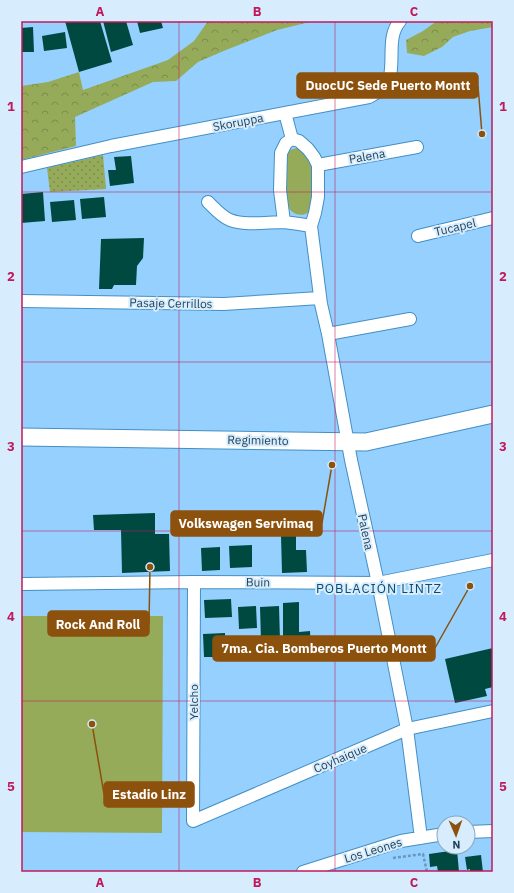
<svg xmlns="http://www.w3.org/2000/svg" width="514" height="893" viewBox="0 0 514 893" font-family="'IBM Plex Sans',sans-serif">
	<defs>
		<pattern id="grass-dots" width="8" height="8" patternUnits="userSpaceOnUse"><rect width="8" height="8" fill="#95ab59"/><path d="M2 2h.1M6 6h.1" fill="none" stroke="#798d4c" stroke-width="1.8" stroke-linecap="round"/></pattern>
		<pattern id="forest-crowns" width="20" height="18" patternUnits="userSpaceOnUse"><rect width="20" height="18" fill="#95ab59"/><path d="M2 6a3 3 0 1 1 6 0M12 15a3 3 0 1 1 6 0" fill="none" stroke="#798d4c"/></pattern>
	</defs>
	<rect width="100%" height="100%" fill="#96d0fe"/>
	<path fill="url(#grass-dots)" d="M103 155 106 189 50 192 47 168Z"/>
	<path fill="url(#forest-crowns)" d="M208 21H314L277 30 226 50 198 62 176 81 153 82 75 117 76 146 21 160V86L48 82 79 72 83 90 168 60 194 41Z
		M437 21H493V27L470 31 453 37 442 47 424 56 407 53 406 40 423 31Z"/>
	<path fill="#95ab59" d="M297 148 301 149 312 164V198L309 212C299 219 288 212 286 201 285 194 286 186 285 179 285 171 283 158 288 151 291 149 294 149 297 148Z
		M21 616H163L162 833 21 832Z"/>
	<path fill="#004941" d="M65 21H100L112 62 79 72Z
		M103 21H126L133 45 111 52Z
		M137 21H161L163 28 140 33Z
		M33 27 34 52H21V28Z
		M65 32 67 48 44 51 42 36Z
		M131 156 134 183 110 186 108 170H116L114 157Z
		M43 192 45 221 21 223V206H22L21 194Z
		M104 197 106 217 82 219 80 199Z
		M74 200 76 220 52 222 50 202Z
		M144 238 143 258 137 266 136 285H114L112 289H99L101 239Z
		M155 513V534H169L170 571 122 573 121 530H94L93 515Z
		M281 535H296V550H306L307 572 282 573Z
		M252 545V567L230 568 229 546Z
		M220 547V570L202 571 201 548Z
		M231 599 232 617 205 618 204 600Z
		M299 602V632L310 631 311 656H283V603Z
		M256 606 257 628 239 629 238 607Z
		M279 606 280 640 261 641 260 607Z
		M225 633V645H238V657H204L203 634Z
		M493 648V687L485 689 487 696 455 703 445 659Z
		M457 850 459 872H438L437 866 430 867 429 854Z
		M481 855 483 872H470V869L467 870 465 857Z"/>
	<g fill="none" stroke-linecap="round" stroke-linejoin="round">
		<defs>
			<path id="minor" d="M285 113 292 139
				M292 139 299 141 308 149 314 157 318 165V197L315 213 311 226 321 304 328 334 351 460 378 583 407 729 421 838
				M292 139 286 143 281 153 280 190 284 222 299 224 311 226
				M318 165 417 147
				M21 167 111 146 369 97C376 93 383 90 387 84 389 82 389 79 390 76 394 58 387 36 400 21
				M208 202C214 208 222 217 230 220 246 226 267 222 284 222
				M418 236 493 218
				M21 301 224 304 320 298
				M328 334 410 319
				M194 582 193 821 407 729 493 711
				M21 584 194 582 378 583 493 560
				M468 832 493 831
				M303 872 401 841 444 834"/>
			<path id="secondary" d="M21 437 366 442 493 414"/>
		</defs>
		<use href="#minor" stroke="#438fc4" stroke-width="14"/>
		<use href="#secondary" stroke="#438fc4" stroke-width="19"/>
		<path stroke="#6899bd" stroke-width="2.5" stroke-dasharray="3 2" stroke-linecap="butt" d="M393 858 423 854 427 872"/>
		<use href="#minor" stroke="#fff" stroke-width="12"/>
		<use href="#secondary" stroke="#fff" stroke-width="17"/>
	</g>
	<path fill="none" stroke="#c2185b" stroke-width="1" stroke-opacity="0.55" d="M179 21V872M335 21V872M21 192H493M21 362H493M21 531H493M21 701H493"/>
	<g text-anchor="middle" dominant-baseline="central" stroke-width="4" stroke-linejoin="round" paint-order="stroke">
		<g font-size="12" fill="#1e3e54" stroke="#d7edfe">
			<text transform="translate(238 122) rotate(-11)">Skoruppa</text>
			<text transform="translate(367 156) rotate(-10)">Palena</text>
			<text transform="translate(455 227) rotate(-13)">Tucapel</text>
			<text transform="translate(171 303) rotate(1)">Pasaje Cerrillos</text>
			<text transform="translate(258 440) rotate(1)">Regimiento</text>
			<text transform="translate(366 532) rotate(78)">Palena</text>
			<text transform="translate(258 582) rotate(1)">Buin</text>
			<text transform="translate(193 702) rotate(-90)">Yelcho</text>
			<text transform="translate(340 758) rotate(-23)">Coyhaique</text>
			<text transform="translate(373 850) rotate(-17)">Los Leones</text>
		</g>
		<g font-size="13" letter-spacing="1" fill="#0b4b71" stroke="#d7edfe">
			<text x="379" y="588">POBLACIÓN LINTZ</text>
		</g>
	</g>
	<path fill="none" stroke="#8c510d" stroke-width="1.5" d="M482 134L478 86M332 465L322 523M150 567L149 624M470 586L435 648M92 724L104 794"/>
	<g fill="#8c510d" stroke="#d7edfe" stroke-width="1.5">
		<circle cx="482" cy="134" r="4"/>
		<circle cx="332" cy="465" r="4"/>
		<circle cx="150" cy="567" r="4"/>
		<circle cx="470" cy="586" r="4"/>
		<circle cx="92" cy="724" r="4"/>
	</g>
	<g fill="#8c510d" stroke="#8c510d" stroke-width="1.5">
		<rect x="297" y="73" width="181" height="25" rx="4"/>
		<rect x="171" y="511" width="151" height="25" rx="4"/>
		<rect x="48" y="611" width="101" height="25" rx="4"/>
		<rect x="213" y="636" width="222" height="25" rx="4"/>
		<rect x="104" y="782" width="90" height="25" rx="4"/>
	</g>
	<g font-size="13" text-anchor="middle" font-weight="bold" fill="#fff">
		<text x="388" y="90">DuocUC Sede Puerto Montt</text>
		<text x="246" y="528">Volkswagen Servimaq</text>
		<text x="98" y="629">Rock And Roll</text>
		<text x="324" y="653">7ma. Cia. Bomberos Puerto Montt</text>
		<text x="149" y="799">Estadio Linz</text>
	</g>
	<rect width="514" height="893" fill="none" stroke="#d7edfe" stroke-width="44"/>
	<g transform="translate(456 835) rotate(178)"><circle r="19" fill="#d7edfe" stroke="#8da7ba"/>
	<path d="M0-3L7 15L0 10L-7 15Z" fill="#8c510d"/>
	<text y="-6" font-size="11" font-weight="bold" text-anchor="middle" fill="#1e3e54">N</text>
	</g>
	<rect x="22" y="22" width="470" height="849" fill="none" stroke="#c2185b" stroke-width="1.5"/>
	<g font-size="13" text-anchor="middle" font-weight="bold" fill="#c2185b">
		<text x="100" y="16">A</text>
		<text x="257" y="16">B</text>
		<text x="414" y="16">C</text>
		<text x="11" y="111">1</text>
		<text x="503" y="111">1</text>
		<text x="11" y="281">2</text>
		<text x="503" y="281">2</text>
		<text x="11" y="451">3</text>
		<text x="503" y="451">3</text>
		<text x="11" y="621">4</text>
		<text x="503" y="621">4</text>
		<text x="11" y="791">5</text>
		<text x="503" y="791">5</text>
		<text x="100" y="887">A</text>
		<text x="257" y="887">B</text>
		<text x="414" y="887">C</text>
	</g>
</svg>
